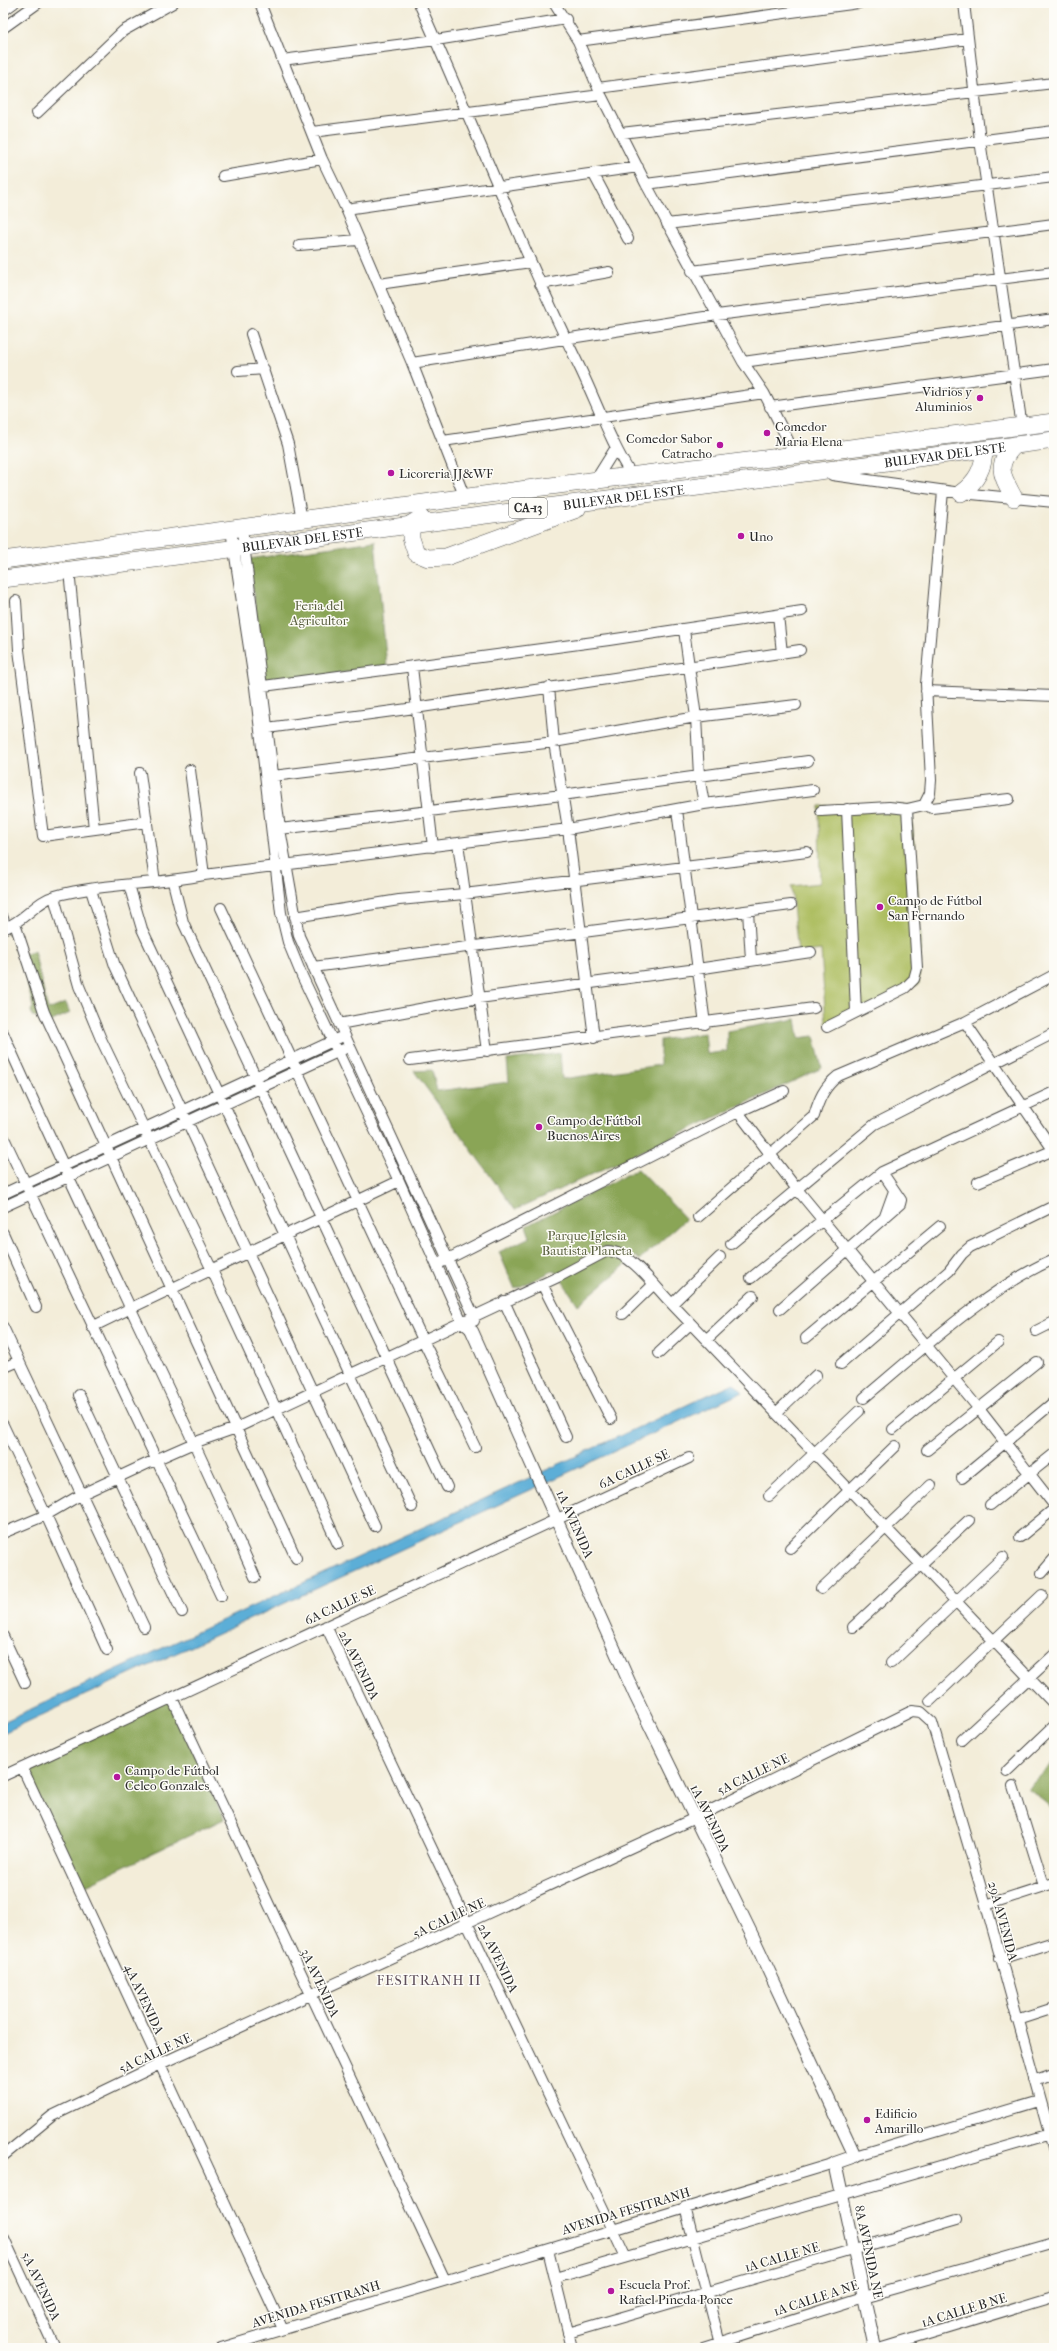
<svg xmlns="http://www.w3.org/2000/svg" width="1057" height="2351" viewBox="0 0 1057 2351" font-family="'IM FELL French Canon',serif">
	<rect width="100%" height="100%" fill="#fdfcf7"/>
	<filter id="ink" filterUnits="userSpaceOnUse"><feTurbulence type="fractalNoise" baseFrequency=".025" numOctaves="2"/><feDisplacementMap in="SourceGraphic" scale="8" xChannelSelector="R" yChannelSelector="G"/><feConvolveMatrix kernelMatrix="1 2 1 2 8 2 1 2 1" color-interpolation-filters="sRGB"/></filter>
	<filter id="wash" filterUnits="userSpaceOnUse"><feTurbulence type="fractalNoise" baseFrequency=".012" numOctaves="4" result="noise"/><feDisplacementMap in="SourceGraphic" scale="16" xChannelSelector="R" yChannelSelector="G"/><feGaussianBlur stdDeviation="0.9" result="paint"/><feColorMatrix in="noise" values="0 0 0 0 0 0 0 0 0 0 0 0 0 0 0 0 0 1.4 0 .05"/><feComposite in="paint" operator="in"/></filter>
	<g filter="url(#wash)">
		<rect width="100%" height="100%" fill="#f3edd9"/>
		<path fill="#adbe61" stroke="#6c7446" d="M911 805 921 933 919 984 826 1024 821 950 798 953 791 886 820 883 819 806Z"/>
		<path fill="#8aa557" stroke="#5a6841" d="M375 541 387 667 265 683 249 559Z
			M34 951 48 1010 66 1003 70 1013 43 1025 39 1017 32 1016 31 1010 33 1008 21 955Z
			M796 1019 799 1038 814 1036 822 1068 515 1210 414 1071 432 1070 437 1091 509 1082 507 1060 560 1053 562 1079 660 1065V1040L705 1033 707 1054 727 1051V1031Z
			M638 1169 686 1219 639 1260 636 1256 578 1305 555 1270 515 1289 499 1252 530 1237 526 1226Z
			M169 1699 224 1819 82 1887 24 1767Z
			M1054 1762V1812L1052 1807 1028 1788Z"/>
		<path fill="#5caed7" stroke="#446c81" d="M734 1383 743 1392 3 1733V1722Z"/>
	</g>
	<g filter="url(#ink)">
		<g fill="none" stroke-linecap="round" stroke-linejoin="round">
			<defs>
				<path id="minor" d="M260 3 322 159 346 209 412 363 465 498
					M419 3C474 125 522 250 581 370 598 406 611 443 632 476
					M554 3 578 41 601 95 646 184 743 362 764 393 796 456
					M964 3 980 140 1022 427
					M3 11 14 3
					M3 28 38 3
					M578 41 859 3
					M282 60 436 40 566 19
					M598 88 968 39
					M37 113 123 31 173 3
					M312 132 601 95
					M621 133 1054 83
					M593 173 628 239
					M223 176 322 159
					M646 184 1054 131
					M346 209 638 167
					M667 224 1054 177
					M299 245 358 240
					M692 271 1054 224
					M379 284 531 262
					M540 284 609 272
					M251 334 288 444 302 520
					M743 362 1054 319
					M412 363 717 315 1054 272
					M238 371 264 369
					M770 407 1054 369
					M443 441 764 393
					M832 475 961 493 1054 502
					M595 481 615 449
					M242 529 280 829 299 936 474 1316V1321
					M231 530 255 687 281 913 288 942 302 976 399 1181 462 1322 472 1331
					M69 570 94 829
					M16 601 19 650 43 836 147 822
					M778 615 782 653
					M684 630 696 717 699 776 704 804
					M412 667 433 847
					M256 687 609 640 802 611
					M549 687 554 742 568 829 594 1038
					M926 691 1054 696
					M267 728 415 708 800 650
					M190 770 204 875
					M140 773 155 882
					M273 776 554 742 696 717 796 705
					M924 805 932 808 1009 799
					M847 809 856 1012
					M677 810 705 1024
					M821 811 889 807 907 809 924 805 930 793 931 780 926 684 943 491
					M280 829 562 795 808 761
					M458 843 487 1051
					M173 882 183 922 447 1487
					M129 885 142 929 412 1507
					M91 890 115 966 375 1526
					M54 897 79 986 101 1039 211 1268 338 1544
					M221 908 423 1340 475 1447
					M748 911 751 960
					M295 917 399 900 464 894 807 852
					M3 918 5 928
					M15 924 44 1012 296 1558
					M3 929C25 921 36 901 55 896 103 883 155 885 204 875L568 829 704 804 813 790
					M313 967 791 905
					M965 1022 1054 1151
					M339 1024 479 998 697 969 811 952
					M827 1027 905 988 914 979 917 968 907 809
					M3 1033C84 1216 174 1394 255 1577
					M410 1060 814 1008
					M738 1112 784 1091
					M3 1136 221 1596
					M978 1182 1054 1150
					M3 1194 339 1038
					M3 1207 344 1049
					M885 1216 894 1191
					M698 1217 814 1116C819 1099 824 1087 838 1076L965 1022 1054 975
					M3 1233 36 1307
					M731 1244 875 1124 1054 1033
					M442 1262 738 1112 796 1188 979 1409 1054 1505
					M751 1278 882 1172 1054 1092
					M542 1284 611 1419
					M504 1301 566 1437
					M672 1304 720 1257
					M780 1309 900 1204 901 1200 882 1172
					M623 1314 653 1285
					M3 1327 144 1627
					M92 1327C194 1277 297 1230 399 1181
					M1036 1331 1054 1322
					M806 1338 940 1226
					M706 1340 753 1296
					M659 1353 690 1324
					M841 1364 949 1271 962 1254 970 1247 1054 1206
					M3 1368 19 1361
					M79 1395 182 1612
					M864 1398C920 1351 988 1288 1054 1259
					M776 1413 816 1375
					M3 1425 46 1515 107 1650
					M893 1429 998 1342
					M927 1450 1037 1362
					M962 1478 1054 1402
					M769 1496 859 1411
					M990 1505 1054 1454
					M3 1533 46 1515 82 1494 155 1460 196 1442 236 1428 560 1276 607 1251C629 1250 656 1288 672 1304L1054 1704
					M1020 1537 1054 1509
					M790 1548 895 1446
					M1042 1573 1054 1559
					M821 1589 931 1485
					M326 1626 626 2257
					M853 1627 969 1520
					M3 1636 25 1683
					M891 1663 1003 1557
					M172 1698 445 2280
					M930 1701 1042 1595
					M962 1740 1054 1655
					M22 1767 283 2329
					M1007 1771 1054 1726
					M3 1776 689 1458
					M1013 1786 1044 1886
					M986 1905 1054 1883
					M1000 1959 1054 1942
					M1017 2020 1054 2008
					M1034 2080 1054 2073
					M3 2156 52 2116 160 2064 695 1818 912 1711 921 1712 932 1722 986 1905 1054 2151
					M855 2156 1039 2101
					M685 2207 721 2348
					M3 2236 55 2348
					M548 2250 572 2348
					M555 2278 1054 2133
					M568 2333 958 2219
					M221 2348 835 2163
					M703 2348 864 2297 1054 2243
					M882 2348 1054 2296"/>
				<path id="tertiary" d="M472 1331 635 1695 752 1935 855 2156 835 2163 875 2348"/>
				<g id="trunk">
					<path d="M961 493C976 482 984 469 984 450"/>
					<path d="M1014 498C1002 475 994 466 1015 445"/>
					<path d="M421 518 411 524V538L416 553 428 558 446 557 577 509"/>
					<path d="M3 560 527 489 1054 422"/>
					<path id="s1" d="M3 579 1054 440"/>
				</g>
			</defs>
			<use href="#minor" stroke="#494845" stroke-width="12"/>
			<use href="#tertiary" stroke="#494845" stroke-width="14"/>
			<use href="#trunk" stroke="#494845" stroke-width="18"/>
			<use href="#minor" stroke="#fff" stroke-width="10"/>
			<use href="#tertiary" stroke="#fff" stroke-width="12"/>
			<use href="#trunk" stroke="#fff" stroke-width="17"/>
		</g>
	</g>
	<g fill="#b5179e" stroke="#fdfcf7" stroke-width="1.5">
		<circle cx="980" cy="398" r="4"/>
		<circle cx="767" cy="433" r="4"/>
		<circle cx="720" cy="445" r="4"/>
		<circle cx="391" cy="473" r="4"/>
		<circle cx="741" cy="536" r="4"/>
		<circle cx="880" cy="907" r="4"/>
		<circle cx="539" cy="1127" r="4"/>
		<circle cx="117" cy="1777" r="4"/>
		<circle cx="867" cy="2120" r="4"/>
		<circle cx="611" cy="2291" r="4"/>
	</g>
	<g text-anchor="middle" dominant-baseline="central" stroke-width="3" stroke-linejoin="round" paint-order="stroke">
		<rect fill="#fdfcf7" stroke="#6a6a68" stroke-width="1" x="509" y="498" width="38" height="20" rx="3"/>
		<g font-size="12" font-weight="bold" fill="#2b2b2b">
			<text x="528" y="508">CA-13</text>
		</g>
		<g font-size="13" fill="#2b2b2b" stroke="#fdfcf7" text-anchor="start">
			<text x="972" y="391" text-anchor="end">Vidrios y<tspan x="972" dy="15">Aluminios</tspan></text>
			<text x="775" y="426">Comedor<tspan x="775" dy="15">Maria Elena</tspan></text>
			<text x="712" y="438" text-anchor="end">Comedor Sabor<tspan x="712" dy="15">Catracho</tspan></text>
			<text x="399" y="473">Licoreria JJ&amp;WF</text>
			<text x="749" y="536">Uno</text>
			<text x="888" y="900">Campo de Fútbol<tspan x="888" dy="15">San Fernando</tspan></text>
			<text x="547" y="1120">Campo de Fútbol<tspan x="547" dy="15">Buenos Aires</tspan></text>
			<text x="125" y="1770">Campo de Fútbol<tspan x="125" dy="15">Celeo Gonzales</tspan></text>
			<text x="875" y="2113">Edificio<tspan x="875" dy="15">Amarillo</tspan></text>
			<text x="619" y="2284">Escuela Prof.<tspan x="619" dy="15">Rafael Pineda Ponce</tspan></text>
		</g>
		<g font-size="13" fill="#2b2b2b" stroke="#fdfcf7">
			<text stroke="none"><textPath href="#s1" startOffset="950">BULEVAR DEL ESTE</textPath></text>
			<text stroke="none"><textPath href="#s1" startOffset="626">BULEVAR DEL ESTE</textPath></text>
			<text stroke="none"><textPath href="#s1" startOffset="302">BULEVAR DEL ESTE</textPath></text>
			<text transform="translate(634 1469) rotate(-25)">6A CALLE SE</text>
			<text transform="translate(575 1524) rotate(66)">1A AVENIDA</text>
			<text transform="translate(340 1605) rotate(-25)">6A CALLE SE</text>
			<text transform="translate(359 1665) rotate(64)">2A AVENIDA</text>
			<text transform="translate(753 1774) rotate(-26)">5A CALLE NE</text>
			<text transform="translate(710 1818) rotate(64)">1A AVENIDA</text>
			<text transform="translate(449 1918) rotate(-25)">5A CALLE NE</text>
			<text transform="translate(1003 1921) rotate(75)">29A AVENIDA</text>
			<text transform="translate(498 1958) rotate(64)">2A AVENIDA</text>
			<text transform="translate(320 1983) rotate(65)">3A AVENIDA</text>
			<text transform="translate(144 1999) rotate(65)">4A AVENIDA</text>
			<text transform="translate(155 2053) rotate(-25)">5A CALLE NE</text>
			<text transform="translate(626 2211) rotate(-17)">AVENIDA FESITRANH</text>
			<text transform="translate(869 2252) rotate(78)">8A AVENIDA NE</text>
			<text transform="translate(782 2257) rotate(-16)">1A CALLE NE</text>
			<text transform="translate(41 2286) rotate(65)">5A AVENIDA</text>
			<text transform="translate(816 2298) rotate(-18)">1A CALLE A NE</text>
			<text transform="translate(316 2304) rotate(-17)">AVENIDA FESITRANH</text>
			<text transform="translate(964 2310) rotate(-17)">1A CALLE B NE</text>
		</g>
		<g font-size="13" fill="#585e3e" stroke="#fdfcf7">
			<text x="319" y="605">Feria del<tspan x="319" dy="15">Agricultor</tspan></text>
			<text x="587" y="1235">Parque Iglesia<tspan x="587" dy="15">Bautista Planeta</tspan></text>
		</g>
		<g font-size="14" letter-spacing="1" fill="#60515c" stroke="#fdfcf7">
			<text x="429" y="1980">FESITRANH II</text>
		</g>
	</g>
	<rect width="1057" height="2351" fill="none" stroke="#fdfcf7" stroke-width="16"/>
</svg>
